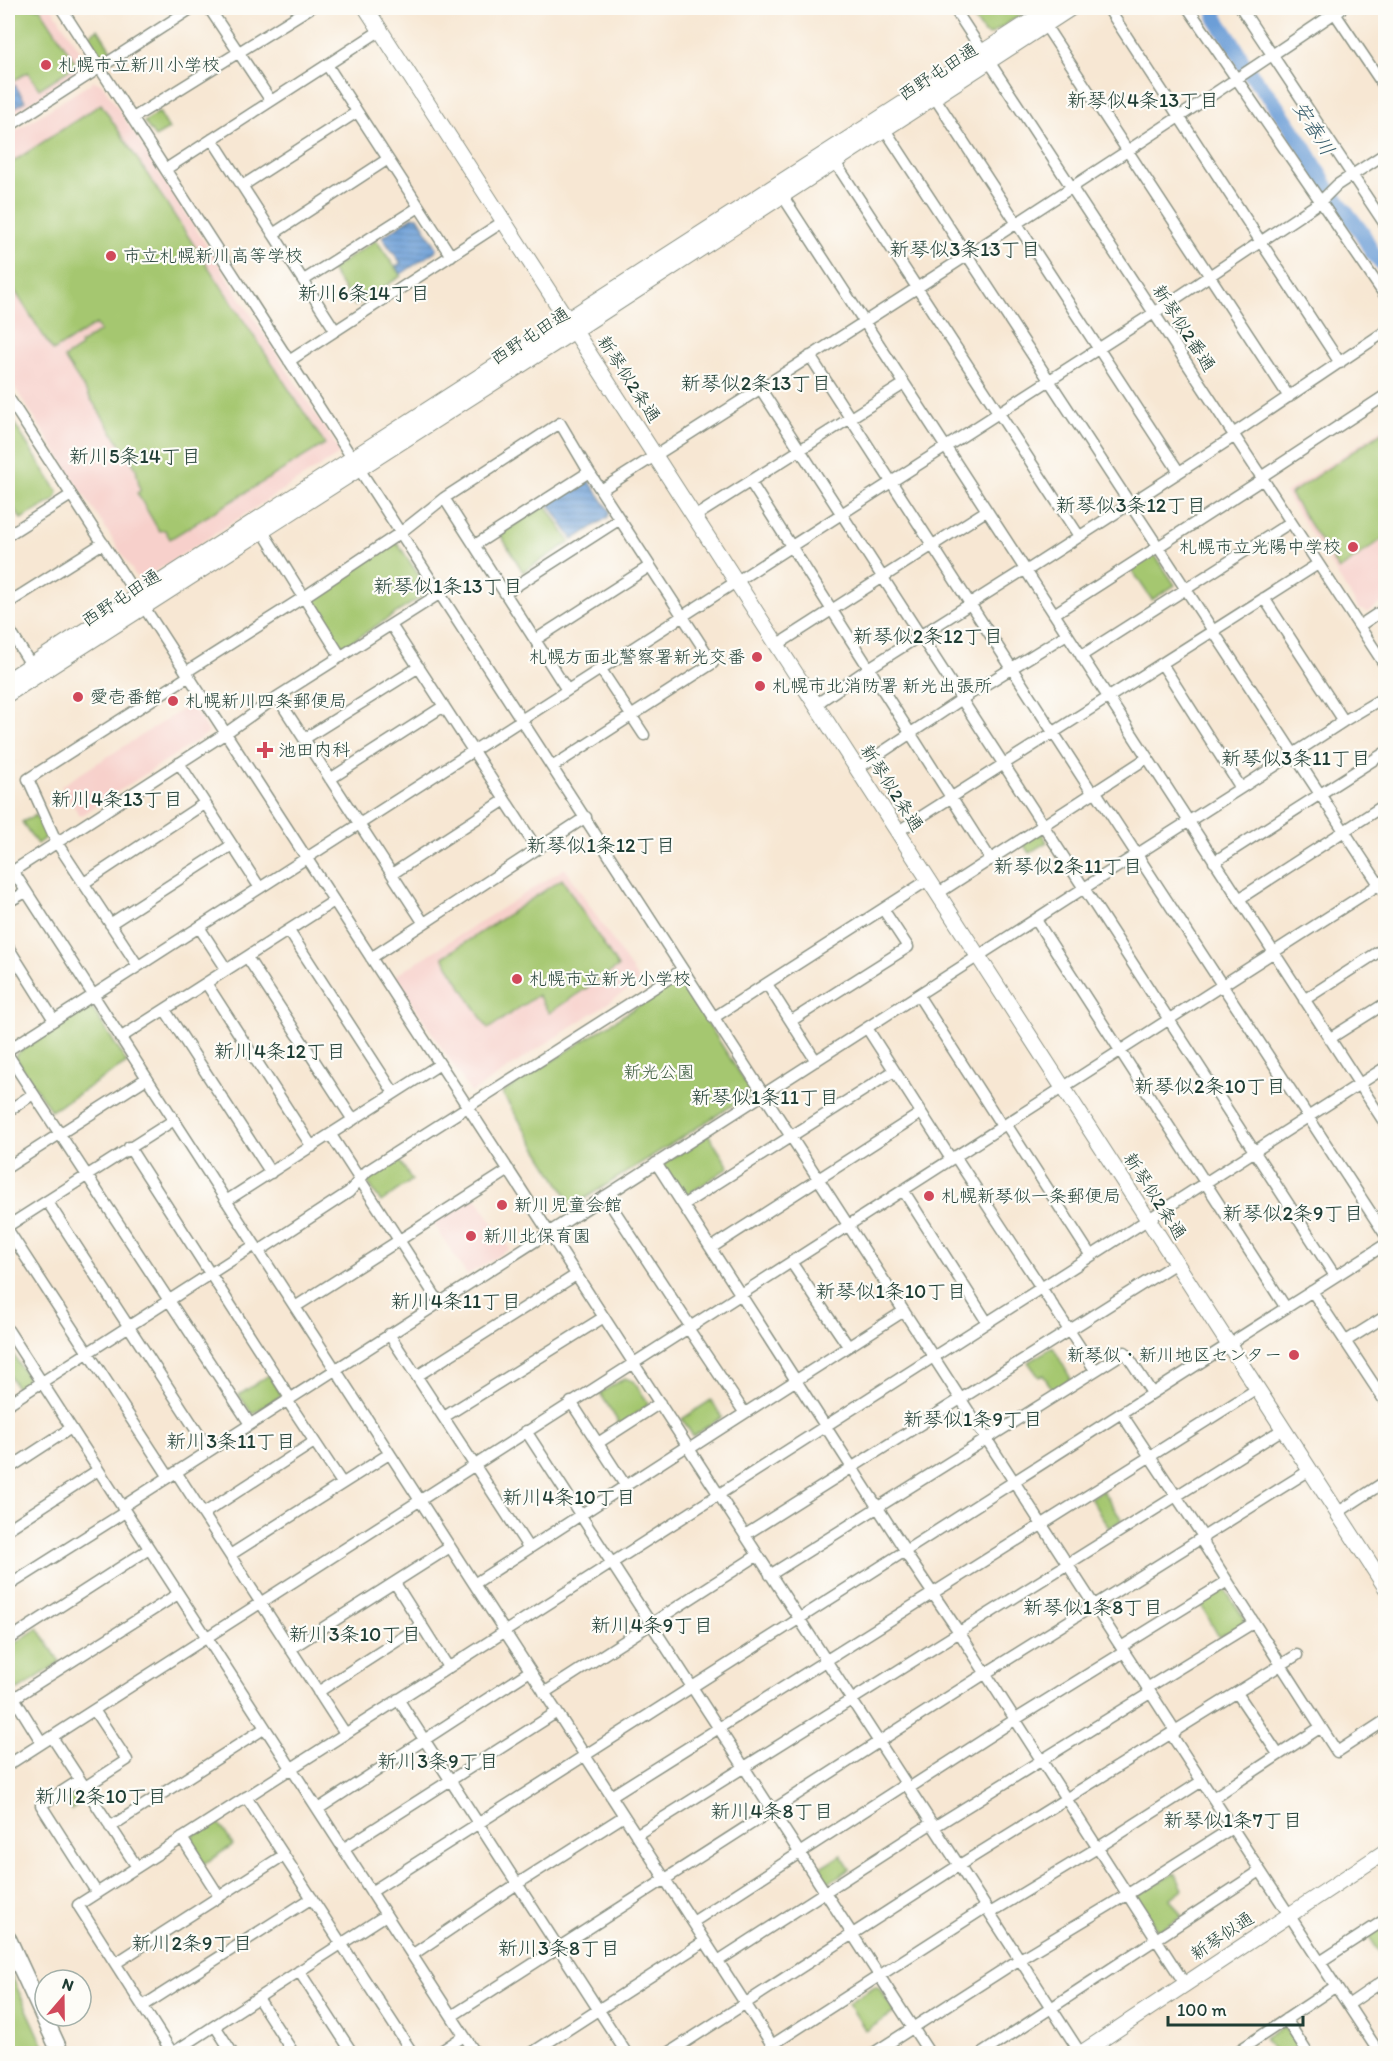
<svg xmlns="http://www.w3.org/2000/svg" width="1393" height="2061" viewBox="0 0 1393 2061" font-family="Itim,'Klee One',sans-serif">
	<defs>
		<pattern id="water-rules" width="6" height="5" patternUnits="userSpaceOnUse" patternTransform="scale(1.5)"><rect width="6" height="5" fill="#6c9ed7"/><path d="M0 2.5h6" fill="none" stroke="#5882af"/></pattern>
	</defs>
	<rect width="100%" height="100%" fill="#fdfcf7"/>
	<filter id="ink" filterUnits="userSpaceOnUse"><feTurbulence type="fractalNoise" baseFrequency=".0167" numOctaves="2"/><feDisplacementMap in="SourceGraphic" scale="12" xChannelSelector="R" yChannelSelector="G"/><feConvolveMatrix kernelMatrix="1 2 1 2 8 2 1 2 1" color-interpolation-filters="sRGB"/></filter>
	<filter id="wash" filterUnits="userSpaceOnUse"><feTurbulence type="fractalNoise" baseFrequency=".008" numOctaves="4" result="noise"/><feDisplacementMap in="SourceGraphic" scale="24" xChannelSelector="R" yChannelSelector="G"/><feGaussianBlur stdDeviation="1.35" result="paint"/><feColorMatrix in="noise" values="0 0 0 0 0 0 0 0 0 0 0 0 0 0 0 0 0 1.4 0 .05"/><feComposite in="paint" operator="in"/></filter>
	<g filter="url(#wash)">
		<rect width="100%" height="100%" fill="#f7e7d3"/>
		<path fill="#f7d0cb" d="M8 8H52L87 61 84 68 8 117Z
			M94 81 102 84 341 453 142 580 138 579 8 377V136Z
			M1385 427V601L1368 612 1359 609 1285 493Z
			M191 704 209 733 80 816 61 786Z
			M565 868 640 982 471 1093 395 976Z
			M475 1196 510 1249 467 1275 433 1223Z"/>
		<path fill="#a5c770" stroke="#628252" stroke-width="1.5" d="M8 8H40L77 65 39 89 28 72 8 84Z
			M967 8H1031L990 35 984 33Z
			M98 29 111 50 100 57 88 36Z
			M101 104 325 444 170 539 165 530 159 531 137 493 140 491 136 468 64 358 81 347 80 344 100 331 96 324 53 351 8 280V165Z
			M159 112 169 129 155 137 144 122Z
			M376 240 401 276 355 306 331 270Z
			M8 414 58 492 55 500 21 519 8 499Z
			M1385 430V537L1339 570 1290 494Z
			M546 505 570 542 523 572 500 534Z
			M394 543 398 544 428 589 426 594 345 646 340 644 312 600 313 596Z
			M1154 554 1175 585 1152 600 1131 569Z
			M36 815 46 837 37 844 22 822Z
			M1041 832 1047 842 1029 853 1023 844Z
			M562 879 618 967 549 1013 538 995 488 1029 443 957Z
			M680 979 752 1093 573 1206 502 1093Z
			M87 1008 93 1009 127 1063 51 1111 15 1057 17 1053Z
			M708 1134 729 1167 684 1197 662 1164Z
			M397 1157 412 1180 381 1202 367 1181 371 1173Z
			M1053 1347 1071 1379 1053 1390 1043 1375 1039 1377 1028 1362Z
			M9 1353 13 1354 27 1377 26 1383 17 1388 8 1373Z
			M269 1375 282 1395 252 1414 239 1395Z
			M625 1378 633 1381 648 1402 646 1407 620 1425 600 1393Z
			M711 1400 722 1417 693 1436 682 1419Z
			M1102 1490 1122 1520 1109 1528 1090 1498Z
			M1221 1590 1226 1591 1244 1618 1243 1624 1219 1637 1200 1603Z
			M38 1628 60 1662 18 1690C3 1681 8 1663 8 1648Z
			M77 1786 87 1800 71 1810 61 1795Z
			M217 1820 233 1845 204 1864 188 1839Z
			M841 1855 850 1869 828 1883 823 1881 816 1870Z
			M1175 1873 1183 1889 1170 1899 1182 1916 1160 1930 1156 1929 1137 1899 1138 1894Z
			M1385 1924V1961L1368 1935Z
			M8 1968 47 2053H14L8 2039Z
			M875 1986 879 1988 895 2012 866 2031 848 2003Z
			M1284 2026 1303 2053H1275L1264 2039Z"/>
		<path fill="url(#water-rules)" stroke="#466e86" stroke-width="1.5" d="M15 85 25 101 8 112V90Z
			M413 217H418L437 248 435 251 401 274 396 266 401 263 382 237Z
			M585 481H589L610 511 608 517 573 540 549 504Z"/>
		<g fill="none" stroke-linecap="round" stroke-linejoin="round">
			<path stroke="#6c9ed7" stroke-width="16" d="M1214 8 1216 19 1236 49 1244 66 1272 100 1304 147 1327 188 1362 233 1372 252 1386 267
				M8 2048 10 2054"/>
		</g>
	</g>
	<g filter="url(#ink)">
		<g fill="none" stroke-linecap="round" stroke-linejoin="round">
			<defs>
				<path id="street" d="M61 8 1176 1732
					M209 8 271 101
					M954 8 1386 667
					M1108 8 1340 363
					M1188 8 1386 297
					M1241 8 1386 226
					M1332 9 1386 89
					M1045 25 1289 397
					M327 65 451 256
					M935 98 1179 472
					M133 118 310 8
					M882 125 1386 895
					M8 127 192 8
					M212 139 335 330
					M835 162 1079 536
					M166 169 381 30
					M242 186 357 112
					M782 195 1386 1125
					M273 234 388 159
					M304 280 419 207
					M810 356 1093 794
					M289 361 504 221
					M760 388 1335 1276
					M8 397 1081 2054
					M1233 434 1386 331
					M1261 477 1386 395
					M751 483 991 860
					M601 490C850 332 1098 173 1342 8
					M444 498 567 690
					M694 517 904 384
					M260 527 341 657
					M8 535 71 495
					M475 545 589 472
					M505 593 620 519
					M439 594 277 697 226 733 13 871 778 2054
					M1264 598 1344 721
					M8 603 103 543
					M1054 614 1263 479
					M391 625 537 849
					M1359 626 1386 608
					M8 628 35 671
					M535 640 650 566
					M777 645 986 511
					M1081 656 1291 522
					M1162 664 1241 788
					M600 668 644 735
					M186 672 304 597 400 533 444 498 560 423 589 472 713 663 552 767
					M277 697 423 922
					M815 705 869 668 1019 573 1026 571 1235 436
					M304 739 419 667
					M179 763 260 888
					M857 769 962 699 1067 634
					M330 779 444 706
					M1096 792 1386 1236
					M897 832 1318 564
					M1214 862 1386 752
					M392 874 505 800
					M84 883 205 803
					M937 894 1147 758
					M1239 899 1386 804
					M8 902 26 892
					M1036 920 1286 1308
					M110 924 232 845
					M199 927 227 970
					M289 931 394 1093
					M8 947 54 1020
					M247 957 353 1120
					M371 958 586 817
					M138 966 57 843 28 779 189 676
					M206 983 312 1147
					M767 984 816 1061
					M918 995 1002 1126
					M1304 1000 1386 947
					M165 1010 271 1173
					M713 1018 928 880
					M791 1021 908 947 883 909
					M867 1028 951 1159
					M120 1038 334 901
					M1329 1039 1386 1003
					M8 1050 1154 313 1320 202 1337 185 1386 153
					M8 1055 250 1424
					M8 1111 33 1094
					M1006 1124 1091 1256
					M331 1135 439 1302
					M129 1147 290 1398
					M955 1156 1095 1370
					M656 1163 905 1550
					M8 1167 147 1078
					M903 1190 987 1322
					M605 1196 690 1326
					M47 1201 209 1450
					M226 1201 440 1064
					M683 1205 894 1071
					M8 1226 174 1120
					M8 1230 169 1477
					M711 1248 921 1113
					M259 1251 349 1192 367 1171 682 970
					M791 1262 848 1346
					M1312 1291 1386 1403
					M295 1307 509 1170
					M688 1328 744 1412
					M8 1330 476 2054
					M389 1334 528 1547
					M1346 1341 1386 1316
					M417 1376 576 1275
					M287 1400 342 1483
					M571 1402 625 1485
					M8 1404 255 1245
					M1121 1413 1204 1538
					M444 1417 604 1317
					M526 1431 930 2054
					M598 1443 660 1403
					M689 1449 904 1311
					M8 1469 71 1428
					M176 1472 345 1733
					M122 1507 1081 890 1241 788 1344 721 1386 696
					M1337 1513 1386 1481
					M203 1514 314 1442
					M8 1529 98 1470
					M745 1535 1176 1263
					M1201 1540 1337 1752 1386 1720
					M904 1551 959 1632 1185 1984
					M230 1555 389 1454
					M770 1575 1125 1352 1152 1393
					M395 1583 448 1667
					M474 1584 687 1446
					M8 1586 125 1512
					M8 1640 149 1549
					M1121 1647 1226 1582
					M290 1649 450 1547
					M8 1688 42 1743
					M1147 1688 1253 1623
					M318 1692 422 1625
					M544 1693 758 1555
					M1237 1693 1278 1754
					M14 1698 178 1594
					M398 1699 627 2054
					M1171 1734 1380 2054
					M52 1737 137 1867
					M8 1765 1386 880
					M80 1780 41 1805 97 1893
					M85 1787 127 1760 94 1710
					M909 1788 1016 1719 1124 1652
					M611 1796 1257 1389
					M246 1797 413 2054
					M1213 1798 1321 1727
					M318 1809 530 1671
					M110 1827 265 1728
					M934 1827 1150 1693
					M636 1835 1283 1429
					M182 1838 219 1896
					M343 1849 557 1712
					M371 1892 1386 1244
					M990 1913 1099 1847 1202 1781
					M693 1922 906 1784
					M412 1955 517 1884 624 1816
					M718 1961 932 1823
					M1320 1962 1386 1919
					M116 1963 284 1855
					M299 1971 353 2054
					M258 1998 294 2054
					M1348 2005 1386 1979
					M143 2006 312 1898
					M452 2016 986 1673 1310 1470
					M1286 2019 1308 2054
					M215 2026 233 2054
					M772 2045 986 1907
					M171 2054 386 1915
					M173 2054 78 1905 1386 1067
					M437 2054 464 2036
					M530 2054 705 1941
					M667 2054 950 1871 1297 1655
					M872 2054 1020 1959 1128 1894 1232 1828
					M981 2054 1260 1871
					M1234 2054 1336 1986"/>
				<path id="secondary" d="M366 8 1386 1588
					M8 680 1051 8
					M8 694 574 331 1071 8
					M1080 2054 1386 1851"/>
				<path id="primary" d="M8 1939 61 2054"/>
			</defs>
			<use href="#street" stroke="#8b9284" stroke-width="13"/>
			<use href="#secondary" stroke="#8b9284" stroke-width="17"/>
			<use href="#primary" stroke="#8b9284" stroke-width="19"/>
			<use href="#street" stroke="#fff" stroke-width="10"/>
			<use href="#secondary" stroke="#fff" stroke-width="15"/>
			<use href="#primary" stroke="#fff" stroke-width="16"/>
		</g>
	</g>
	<g fill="#d1495b" stroke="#fdfcf7" stroke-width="2">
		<circle cx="46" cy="65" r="6"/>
		<circle cx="111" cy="256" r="6"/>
		<circle cx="1353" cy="547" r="6"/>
		<circle cx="757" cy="657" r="6"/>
		<circle cx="760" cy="686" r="6"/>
		<circle cx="78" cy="697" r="6"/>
		<circle cx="173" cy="701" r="6"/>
		<path d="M262 741h6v6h6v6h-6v6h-6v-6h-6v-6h6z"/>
		<circle cx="517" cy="979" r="6"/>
		<circle cx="929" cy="1196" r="6"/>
		<circle cx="502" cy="1205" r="6"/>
		<circle cx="471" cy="1236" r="6"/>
		<circle cx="1294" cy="1355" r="6"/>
	</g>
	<g text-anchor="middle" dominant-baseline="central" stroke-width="4.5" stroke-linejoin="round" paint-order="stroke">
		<g font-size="18" fill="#1f3d34" stroke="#fdfcf7" text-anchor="start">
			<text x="58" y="65">札幌市立新川小学校</text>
			<text x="123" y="256">市立札幌新川高等学校</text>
			<text x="1341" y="547" text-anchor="end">札幌市立光陽中学校</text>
			<text x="745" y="657" text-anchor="end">札幌方面北警察署新光交番</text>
			<text x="772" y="686">札幌市北消防署 新光出張所</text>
			<text x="90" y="697">愛壱番館</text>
			<text x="185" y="701">札幌新川四条郵便局</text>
			<text x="278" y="750">池田内科</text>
			<text x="529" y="979">札幌市立新光小学校</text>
			<text x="941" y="1196">札幌新琴似一条郵便局</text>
			<text x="514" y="1205">新川児童会館</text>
			<text x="483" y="1236">新川北保育園</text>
			<text x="1282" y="1355" text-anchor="end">新琴似・新川地区センター</text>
		</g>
		<g font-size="18" fill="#1f3d34" stroke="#fdfcf7">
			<text transform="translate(938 72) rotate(-33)">西野屯田通</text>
			<text transform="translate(1184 328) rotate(57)">新琴似2番通</text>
			<text transform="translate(530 336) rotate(-33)">西野屯田通</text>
			<text transform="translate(629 379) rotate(57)">新琴似2条通</text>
			<text transform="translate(121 598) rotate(-33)">西野屯田通</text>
			<text transform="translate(892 788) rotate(57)">新琴似2条通</text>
			<text transform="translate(1155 1196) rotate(57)">新琴似2条通</text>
			<text transform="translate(1222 1936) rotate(-34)">新琴似通</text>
		</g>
		<g font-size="18" fill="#406043" stroke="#fdfcf7">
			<text x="659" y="1072">新光公園</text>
		</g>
		<g font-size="20" fill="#1f3d34" stroke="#fdfcf7">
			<text x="1143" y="100">新琴似4条13丁目</text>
			<text x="965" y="249">新琴似3条13丁目</text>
			<text x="364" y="293">新川6条14丁目</text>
			<text x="756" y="383">新琴似2条13丁目</text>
			<text x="135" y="456">新川5条14丁目</text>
			<text x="1131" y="505">新琴似3条12丁目</text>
			<text x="448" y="586">新琴似1条13丁目</text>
			<text x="928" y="636">新琴似2条12丁目</text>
			<text x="1296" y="758">新琴似3条11丁目</text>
			<text x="117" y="799">新川4条13丁目</text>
			<text x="601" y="845">新琴似1条12丁目</text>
			<text x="1068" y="866">新琴似2条11丁目</text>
			<text x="280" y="1051">新川4条12丁目</text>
			<text x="1210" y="1086">新琴似2条10丁目</text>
			<text x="765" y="1097">新琴似1条11丁目</text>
			<text x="1293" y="1213">新琴似2条9丁目</text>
			<text x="891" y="1291">新琴似1条10丁目</text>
			<text x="456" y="1301">新川4条11丁目</text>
			<text x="973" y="1419">新琴似1条9丁目</text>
			<text x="231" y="1441">新川3条11丁目</text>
			<text x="569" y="1497">新川4条10丁目</text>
			<text x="1093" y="1607">新琴似1条8丁目</text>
			<text x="652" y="1625">新川4条9丁目</text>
			<text x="355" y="1634">新川3条10丁目</text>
			<text x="438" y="1761">新川3条9丁目</text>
			<text x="101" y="1796">新川2条10丁目</text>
			<text x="772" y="1811">新川4条8丁目</text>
			<text x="1233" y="1820">新琴似1条7丁目</text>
			<text x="192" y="1943">新川2条9丁目</text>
			<text x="559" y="1948">新川3条8丁目</text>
		</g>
		<g font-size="20" font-style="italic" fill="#3a5f6d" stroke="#fdfcf7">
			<text transform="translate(1314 128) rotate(58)">安春川</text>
		</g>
	</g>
	<rect width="1393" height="2061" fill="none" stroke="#fdfcf7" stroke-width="30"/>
	<g transform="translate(63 1998) rotate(20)"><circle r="28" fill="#fdfcf7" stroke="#a4b0a9" stroke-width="1.5"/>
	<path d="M0-4.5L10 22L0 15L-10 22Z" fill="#d1495b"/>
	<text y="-9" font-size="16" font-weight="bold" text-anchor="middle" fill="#1f3d34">N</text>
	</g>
	<path d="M1168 2016v9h135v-9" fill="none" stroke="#1f3d34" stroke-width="3"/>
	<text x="1177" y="2016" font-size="18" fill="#1f3d34" stroke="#fdfcf7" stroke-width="4.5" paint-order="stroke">100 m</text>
</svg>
